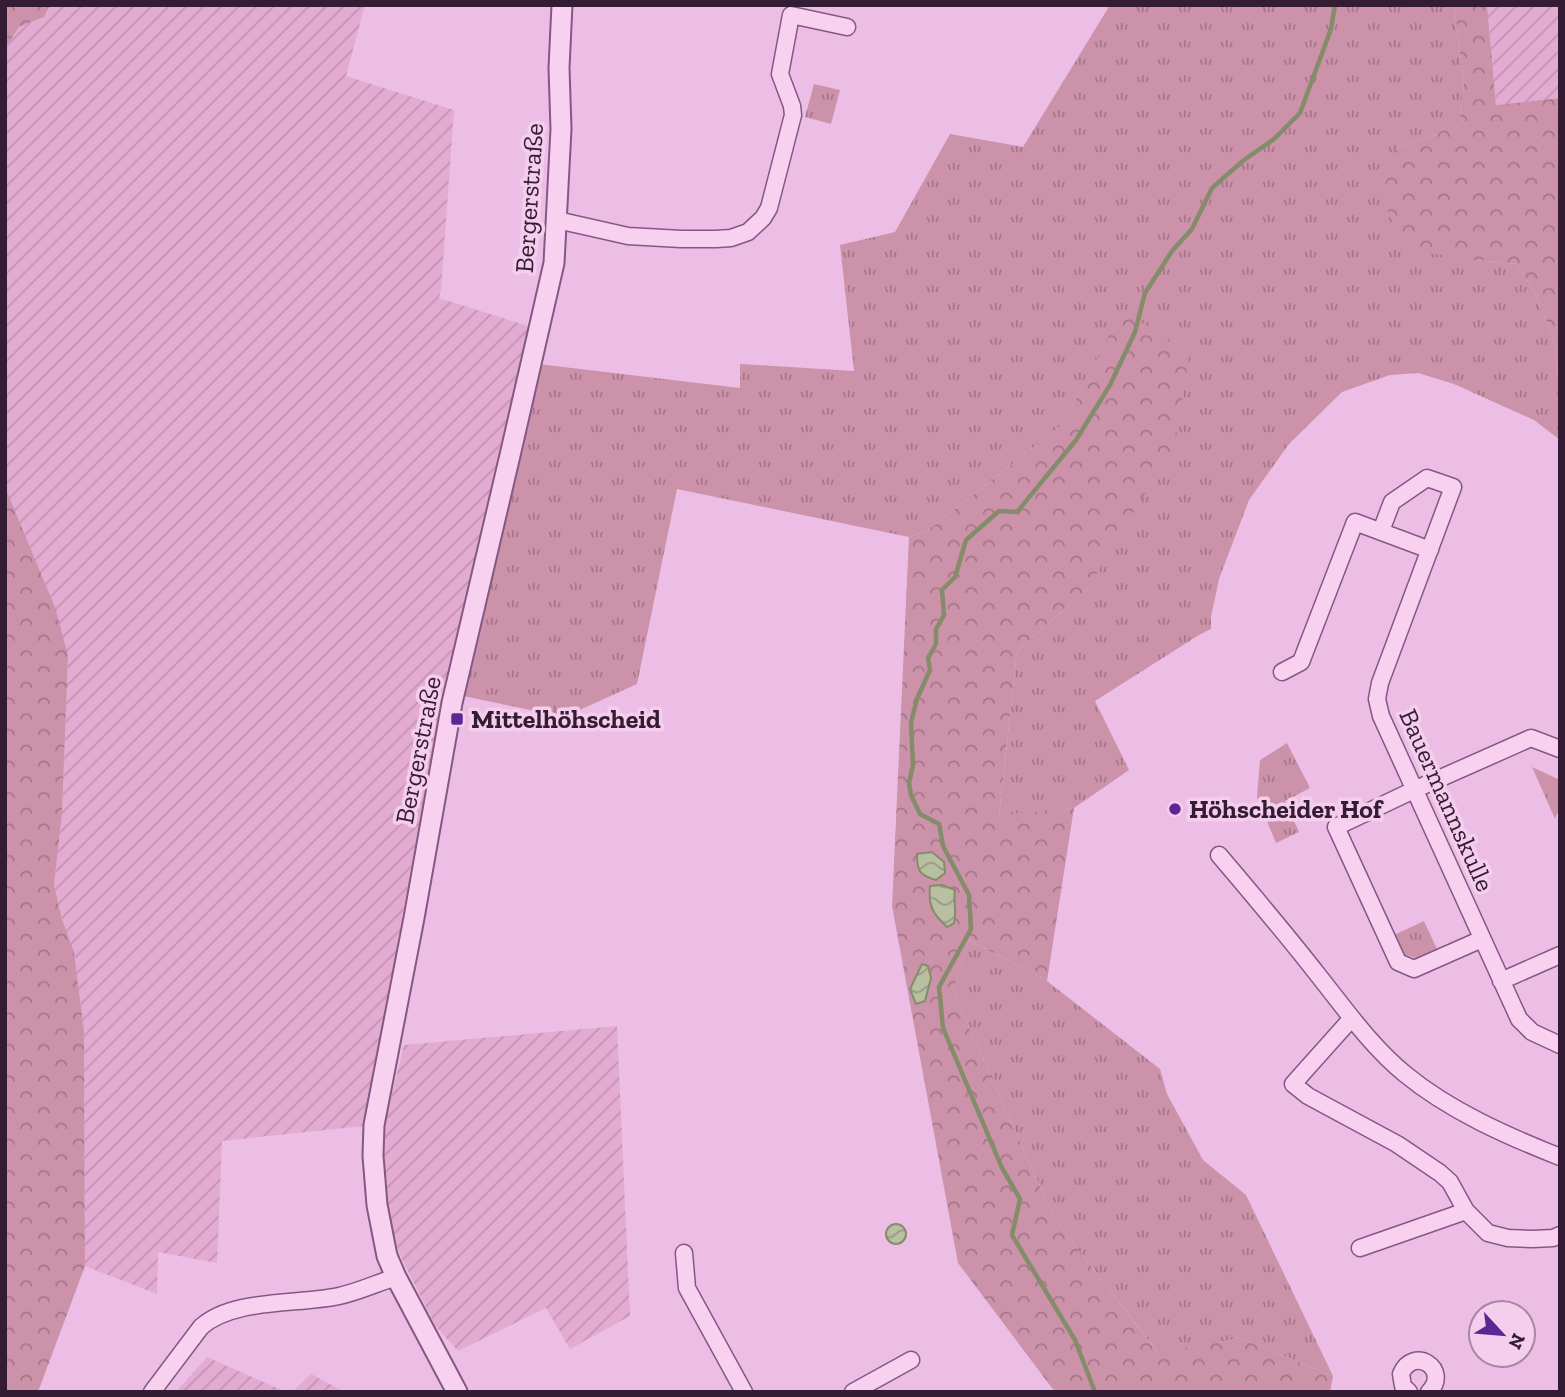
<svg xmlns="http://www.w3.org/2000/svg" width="1565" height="1397" viewBox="0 0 1565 1397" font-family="'Zilla Slab',serif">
	<defs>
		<pattern id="farmland-furrows" width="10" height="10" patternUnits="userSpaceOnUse" patternTransform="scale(1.75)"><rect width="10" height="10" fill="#e3abd1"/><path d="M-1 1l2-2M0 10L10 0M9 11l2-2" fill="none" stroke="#c393b4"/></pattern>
		<pattern id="grass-tufts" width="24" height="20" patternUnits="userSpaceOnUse" patternTransform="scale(1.75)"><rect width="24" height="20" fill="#cb92a9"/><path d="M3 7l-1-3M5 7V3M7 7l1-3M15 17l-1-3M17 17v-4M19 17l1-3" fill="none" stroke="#a6768a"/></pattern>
		<pattern id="forest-crowns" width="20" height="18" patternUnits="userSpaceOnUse" patternTransform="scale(1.75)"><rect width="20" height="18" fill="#cb92a9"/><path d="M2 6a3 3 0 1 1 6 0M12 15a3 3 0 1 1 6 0" fill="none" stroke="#a6768a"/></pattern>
		<pattern id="water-waves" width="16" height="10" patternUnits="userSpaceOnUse" patternTransform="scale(1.75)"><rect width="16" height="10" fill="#b9bfa1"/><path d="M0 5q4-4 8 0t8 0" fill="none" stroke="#979a84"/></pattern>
	</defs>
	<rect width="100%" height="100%" fill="#edbee5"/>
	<path fill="url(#farmland-furrows)" d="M50 5H365L346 76 454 110 441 290 439 298 528 326 505 444 433 749 364 1126 222 1141 217 1263 158 1252 157 1294 85 1266 84 1030 74 952 62 919 54 885 62 814 68 656 5 487V49L19 27 44 17Z
		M1487 5H1560V98L1496 105Z
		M617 1026 630 1316 570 1349 546 1308 458 1351 435 1325 399 1253 390 1220 384 1168V1127L404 1045Z
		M207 1357 286 1392H176Z
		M311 1374 345 1392H292Z"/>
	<path fill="url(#grass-tufts)" d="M1110 5H1454L1464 84 1460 117 1436 135 1398 146 1477 260 1517 264 1536 296 1554 338 1560 397V440L1534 420 1454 384 1418 373 1390 375 1342 392 1289 444 1249 500 1219 579 1211 617V629L1199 635 1095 701 1129 770 1074 808 999 816 1017 651 1088 588 1123 310 1062 425 927 531 909 537 677 489 637 684 564 717 463 696 538 364 740 388V364L854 371 840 245 895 232 950 134 1023 147Z
		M814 84 840 90 831 124 805 117Z
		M1287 743 1310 788 1285 801 1299 832 1276 843 1257 797 1260 760Z
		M1532 767 1560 780V807L1555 819Z
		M1424 921 1438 951 1419 959 1403 954 1394 935Z
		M969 940 1047 981 1160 1069 1167 1094 1203 1160 1246 1195 1333 1376 1240 1338 1159 1354 1054 1218 953 991Z"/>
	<path fill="url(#forest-crowns)" d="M5 5H50L44 17 19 27 5 49Z
		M1454 5H1487L1496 105 1560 98V397L1554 338 1536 296 1517 264 1477 260 1420 252 1395 229 1381 195 1398 146 1436 135 1460 117 1464 84Z
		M1123 309 1189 356 1175 444 1088 588 1017 651 999 815 1074 808 1047 981 969 940 953 991 1054 1218 1158 1353 1240 1338 1333 1376 1330 1392H1055L958 1263 892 906 909 537 927 531 1062 425Z
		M5 487 56 610 68 656 62 814 54 885 62 919 74 952 84 1030 85 1266 38 1392H5Z"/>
	<path fill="url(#water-waves)" stroke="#848c69" stroke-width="2" d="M932 852 944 862 945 873 936 880C919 875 917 871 917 854Z
		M942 885 955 890C953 902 957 911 954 923L947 927C933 914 928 906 930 886Z
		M922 964 928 966 931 978 925 1001 916 1004 910 989Z
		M886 1234a10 10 0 1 1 20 0a10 10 0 1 1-20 0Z"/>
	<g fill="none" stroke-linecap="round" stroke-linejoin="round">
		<path stroke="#848c69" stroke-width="4.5" d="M1095 1392 1075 1340 1012 1235 1020 1199 1002 1168 943 1028 939 987 971 929 969 895 943 846 939 824 920 814 911 795 909 783 913 765 911 722 917 699 930 670 928 658 936 644V629L944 615 942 590 955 577 966 540 999 511 1017 512 1076 440 1110 385 1135 332 1145 293 1172 251 1192 229 1212 188 1244 160 1274 139 1300 113 1331 29 1335 5"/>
		<defs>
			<path id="minor" d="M557 220 628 236 681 239H716L731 238 748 232 763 218 769 208 793 115 792 106 780 74 791 15 847 27
				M1381 531 1392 502 1427 478 1453 487 1380 683 1377 699 1381 716 1519 1019 1532 1032 1560 1045
				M1282 672 1301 662 1355 522 1430 550
				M1219 855C1253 895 1286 934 1318 975 1345 1009 1371 1046 1405 1074 1450 1111 1507 1136 1560 1157
				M1482 939 1414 969 1398 962 1336 827 1416 789 1531 738 1560 749
				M1501 981 1560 955
				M1352 1018 1293 1084 1308 1096 1397 1144 1440 1173 1450 1182 1466 1211 1488 1233 1508 1238 1533 1239 1553 1238 1560 1235
				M1360 1248 1466 1211
				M684 1253 687 1288 744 1392
				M152 1392 201 1327C233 1298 298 1305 339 1296 358 1292 377 1283 396 1277
				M853 1392 911 1360
				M1409 1392 1403 1386 1401 1374C1413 1345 1451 1369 1429 1392"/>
			<path id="tertiary" d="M457 1392 396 1277 387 1256 377 1205 373 1156 374 1125 414 918 452 703 511 451 554 263 561 129 559 68 562 5"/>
		</defs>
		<use href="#minor" stroke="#855785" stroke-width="19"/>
		<use href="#tertiary" stroke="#855785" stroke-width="23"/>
		<use href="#minor" stroke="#f8d1f1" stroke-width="16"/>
		<use href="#tertiary" stroke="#f8d1f1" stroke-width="19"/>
	</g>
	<g fill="#5b2794" stroke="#f5cded" stroke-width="2.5">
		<rect x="450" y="712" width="14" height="14" rx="3.5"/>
		<circle cx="1175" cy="809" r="7"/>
	</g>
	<g text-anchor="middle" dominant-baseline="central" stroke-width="7" stroke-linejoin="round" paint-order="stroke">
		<g font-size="26" fill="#341c35" stroke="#f5cded">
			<text transform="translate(529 198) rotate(-86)">Bergerstraße</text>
			<text transform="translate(418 750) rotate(-79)">Bergerstraße</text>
			<text transform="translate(1447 800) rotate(66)">Bauermannskulle</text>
		</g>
		<g font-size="26" font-weight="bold" fill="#341c35" stroke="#f5cded" text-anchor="start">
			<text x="471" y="719">Mittelhöhscheid</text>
			<text x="1189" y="809">Höhscheider Hof</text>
		</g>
	</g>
	<rect width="1565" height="1397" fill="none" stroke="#341c35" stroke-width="14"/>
	<g transform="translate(1502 1334) rotate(116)"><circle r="33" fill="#f5cded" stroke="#a886a3" stroke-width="2"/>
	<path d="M0-5L12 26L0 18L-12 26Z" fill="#5b2794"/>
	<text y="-10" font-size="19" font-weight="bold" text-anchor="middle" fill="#341c35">N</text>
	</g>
</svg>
